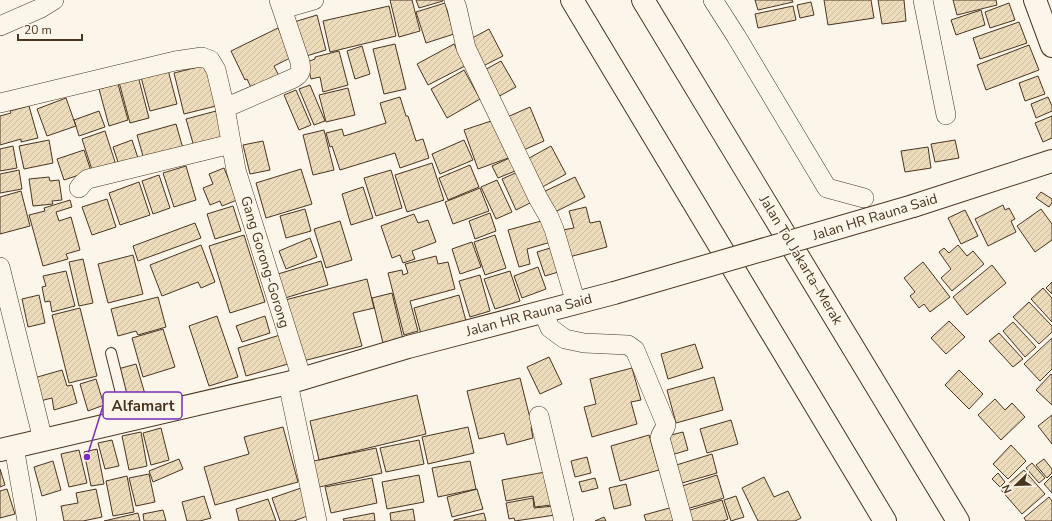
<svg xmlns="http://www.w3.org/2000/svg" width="1052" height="521" viewBox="0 0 1052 521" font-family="'Nunito Sans',sans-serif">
	<defs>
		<pattern id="building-hatch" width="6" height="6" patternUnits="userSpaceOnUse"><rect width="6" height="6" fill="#ecdcbc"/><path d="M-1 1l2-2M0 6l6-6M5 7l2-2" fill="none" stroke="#ccbda1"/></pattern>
	</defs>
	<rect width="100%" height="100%" fill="#fbf6e9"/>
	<path fill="url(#building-hatch)" stroke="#4a3520" d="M390 0H412L420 31 399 37Z
		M416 0H443V1L419 8Z
		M755 0H792L793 2 758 10Z
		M824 0H871L874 18 828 25Z
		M878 0H904L906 21 882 24Z
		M953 0H996L997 5 957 15Z
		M811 2 814 15 800 18 797 5Z
		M445 3 454 34 426 43 416 12Z
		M1009 3 1015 20 990 28 985 12Z
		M389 6 396 36 330 52 323 21Z
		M793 6 796 20 758 28 755 14Z
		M981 10 985 25 956 35 951 20Z
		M317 15 326 50 303 57 294 22Z
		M1019 22 1027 43 980 59 973 38Z
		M278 28 292 57 274 66 281 80 254 94 247 79 245 80 231 51Z
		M489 29 503 56 479 68 465 42Z
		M395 44 406 89 384 94 373 49Z
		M454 44 465 66 428 85 417 64Z
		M1029 45 1039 70 986 90 977 65Z
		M362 46 370 74 355 79 347 51Z
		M339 51 348 85 323 92 320 77 311 79 307 62 315 59V57Z
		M501 61 516 87 494 99 479 73Z
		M206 65 216 106 184 114 174 73Z
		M168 70 177 104 150 111 141 77Z
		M464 70 480 99 447 118 431 89Z
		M138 76 149 118 130 123 119 82Z
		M1038 76 1045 94 1025 101 1019 83Z
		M118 84 128 120 109 126 99 89Z
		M310 85 325 121 314 125 299 89Z
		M348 88 355 115 326 122 319 95Z
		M296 90 311 125 299 130 284 95Z
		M400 97 406 116H408L416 141 423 139 429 158 400 168 395 153 340 170 332 146 330 147 326 133 342 129 344 136 386 123 380 103Z
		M1048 97 1052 106V111L1036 118 1031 104Z
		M66 98 76 126 47 136 37 109Z
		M29 106 38 138 21 142V139L0 145V116L11 113 10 111Z
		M530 107 544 141 519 152 505 118Z
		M99 111 105 127 79 136 74 120Z
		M216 111 224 142 195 150 186 119Z
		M1052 116V138L1043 142 1035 123Z
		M497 119 511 157 478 169 464 130Z
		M176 124 184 152 145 163 137 135Z
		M324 130 334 170 313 175 303 135Z
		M105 131 116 165 93 173 82 139Z
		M49 140 53 163 24 169 19 146Z
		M132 140 138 158 119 165 113 147Z
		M464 140 473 160 440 174 432 154Z
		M955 140 959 158 935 162 931 144Z
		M263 141 270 170 250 174 243 145Z
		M13 146 17 168 0 171V149Z
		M551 146 566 174 537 190 522 162Z
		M928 147 931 168 905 172 901 151Z
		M84 150 91 171 64 180 57 159Z
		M514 156 520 169 498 178 492 166Z
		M432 163 444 200 407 212 395 175Z
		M470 165 479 187 448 200 439 178Z
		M186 166 196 200 174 207 163 173Z
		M224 168 237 200 222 206 220 201 210 205 203 188 213 184 209 174Z
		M301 169 312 204 266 218 256 183Z
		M19 170 22 189 0 193V174Z
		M391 170 402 208 376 216 364 178Z
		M520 171 534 201 516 210 502 179Z
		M159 175 170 208 153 214 142 181Z
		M49 177 50 181 59 180 62 200 52 201 53 204 33 206 29 179Z
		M575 177 585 197 551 214 541 193Z
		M497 180 512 212 496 219 481 187Z
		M139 182 150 215 120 225 109 193Z
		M363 187 373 218 351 225 342 194Z
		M480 188 489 211 453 224 445 202Z
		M21 191 30 226 0 234V197Z
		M1041 192 1052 199V203L1049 207 1036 198Z
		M107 199 116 227 92 235 82 207Z
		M70 200 72 207 56 212 59 221 71 217 80 250 66 254 68 259 43 266 29 215 45 211 44 208Z
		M1003 205 1005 210 1009 208 1015 219 1011 221 1016 232 988 246 975 219Z
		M233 206 241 231 215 239 207 214Z
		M586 207 590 223 600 221 607 247 569 257 562 230 574 228 569 211Z
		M305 209 311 231 286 238 280 216Z
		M1041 209 1052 224V240L1035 252 1017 226Z
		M965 210 978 236 961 244 948 218Z
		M490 213 496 231 475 239 469 221Z
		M414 214 418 223 428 220 436 242 412 251 415 259 403 263 400 255 392 258 381 226Z
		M545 220 551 242 527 249 530 264 519 267 508 230Z
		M340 221 352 260 326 268 314 229Z
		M195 223 201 238 138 261 133 246Z
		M244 235 265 302 230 313 209 246Z
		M495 235 506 268 485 275 474 242Z
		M310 238 317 257 286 269 279 251Z
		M472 242 481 267 460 274 452 249Z
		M201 245 215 282 201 288 198 282 162 296 150 265Z
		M958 245 967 256 973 251 984 264 952 291 941 278 951 269 939 252 944 248 949 253Z
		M557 246 565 270 545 276 537 252Z
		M133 255 143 294 108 303 98 264Z
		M436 256 438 264 448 262 455 289 410 301 418 331 404 335 388 273 402 270 403 275 408 273 405 264Z
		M83 259 93 303 79 306 69 262Z
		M321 261 328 285 285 298 278 274Z
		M923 262 950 297 930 312 924 304 919 308 910 296 915 292 904 278Z
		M992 265 1006 283 967 315 953 297Z
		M538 267 546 289 522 298 514 276Z
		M66 271 75 306 52 312 50 301 45 302 42 287 46 286 43 276Z
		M510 271 520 301 495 309 484 279Z
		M480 275 490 311 470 317 459 281Z
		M367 279 374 308 353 313 362 346 299 362 281 301Z
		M1052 282V294L1046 288Z
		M1043 288 1052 298V322L1031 299Z
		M392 293 403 339 383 343 372 298Z
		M39 295 45 323 28 327 22 299Z
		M459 295 466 321 421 334 414 308Z
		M158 297 166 327 138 335 136 331 118 336 111 309Z
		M1029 302 1052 326V332L1039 344 1013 317Z
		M80 308 97 376 69 383 52 315Z
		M217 316 238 377 209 386 189 326Z
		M265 316 270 333 242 342 236 326Z
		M949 321 965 337 946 354 931 338Z
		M1013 322 1036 347 1025 357 1003 331Z
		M163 329 175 367 143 377 132 338Z
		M999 333 1023 359 1013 367 989 341Z
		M280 335 288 364 246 376 238 348Z
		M1052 338V369L1040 381 1024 364Z
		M695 344 703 368 668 379 661 354Z
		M549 357 562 384 540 394 527 367Z
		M136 364 148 404 130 409 118 369Z
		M632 368 641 400 631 402 637 424 592 437 584 407 596 404 590 379Z
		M62 370 67 386 72 385 77 403 54 410 52 398 40 401 34 378Z
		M959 370 983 394 969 409 945 385Z
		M1051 374 1052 375V405L1036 390Z
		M714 377 723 410 676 423 667 390Z
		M520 378 532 426 531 427 533 438 507 445 504 433 479 439 467 391Z
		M96 379 104 405 88 411 80 384Z
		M417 395 426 434 319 460 310 421Z
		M995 399 1005 410 1012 403 1025 417 1001 440 978 415Z
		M1052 415V444L1038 426Z
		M731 420 738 444 707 453 700 429Z
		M283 427 298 482 215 505 204 467 249 454 244 437Z
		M468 427 474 453 428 464 422 437Z
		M161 428 169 460 151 465 143 433Z
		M141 432 147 466 129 470 122 436Z
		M683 432 688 450 668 456 663 437Z
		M649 435 659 470 620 481 611 446Z
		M112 440 119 466 105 469 98 443Z
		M419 440 424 464 386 472 380 448Z
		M1011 445 1026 461 1008 479 993 464Z
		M376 448 382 473 315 488 309 462Z
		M97 449 104 484 91 486 84 452Z
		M79 450 87 483 69 487 61 454Z
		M712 454 717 473 675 485 670 467Z
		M587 457 591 473 575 477 571 461Z
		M179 459 183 469 153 482 149 471Z
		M1044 459 1052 469V473L1047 478 1036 465Z
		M53 461 61 490 42 496 34 467Z
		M470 461 476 489 438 497 432 468Z
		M1032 463 1045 478 1039 483 1026 468Z
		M0 469 5 485 0 487Z
		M1024 470 1045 494 1022 514 1001 490Z
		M545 472 551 505 535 507 533 496 506 501 502 480Z
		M998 473 1005 482 1000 487 992 479Z
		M149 474 155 502 136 506 129 478Z
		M419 475 424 502 387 509 382 482Z
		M717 475 724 498 683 510 676 488Z
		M127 476 134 512 113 516 106 481Z
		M1052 476V493L1044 484Z
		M764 477 774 497 788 491 801 518 795 521H758L742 488Z
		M372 478 377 503 331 513 325 487Z
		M595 478 598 488 582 492 579 482Z
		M626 484 631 505 614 509 609 488Z
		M301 488 310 515 294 521H280L272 498Z
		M7 489 15 514 0 518V491Z
		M96 489 102 517 83 521H64L61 506 78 503 76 493Z
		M477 489 483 509 452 517 447 497Z
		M204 496 211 518 200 521H187L182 502Z
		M736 496 744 517 731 521 724 500Z
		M1049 497 1052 501V521H1026L1024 518Z
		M533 498 534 508 554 506 555 515 515 521 514 518 509 519 506 503Z
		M268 499 276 521H239L236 509Z
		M722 500 728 519 723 521H686L684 512Z
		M673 507 677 521H646L644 515Z
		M413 509 415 521H391L390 513Z
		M163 510 166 521H144L143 514Z
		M138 513 140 521H104Z
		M374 513 375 521H344L343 519Z
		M484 513 486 521H454V520Z
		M604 517 606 521H595Z"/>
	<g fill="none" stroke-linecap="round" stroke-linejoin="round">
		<defs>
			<path id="service" d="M111 353 128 421"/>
			<path id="minor" d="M454 0 457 8 466 48 538 198 549 217 554 229 576 303
				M713 0 736 36 827 188 864 198
				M923 0 946 115
				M283 9 314 0
				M0 26 41 8 54 0
				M0 103 175 61 202 57 210 60 216 70 225 108 236 170 302 379
				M225 108 294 78C302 73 301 70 300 62L279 0
				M79 188 83 183 88 179 231 144
				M0 267 43 440
				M543 312 550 328 565 339 584 343 628 345 635 350 666 424C666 429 661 432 660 438L683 521
				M288 383 317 521
				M539 416 564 521
				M14 447 27 521"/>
			<path id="tertiary" d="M1035 0 1052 46"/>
			<path id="secondary" d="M913 206 1052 161
				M0 450 288 383 408 347 614 293"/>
			<path id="motorway" d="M572 0 885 521
				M643 0 958 521"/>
		</defs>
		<use href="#service" stroke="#4a3520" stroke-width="12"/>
		<use href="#minor" stroke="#4a3520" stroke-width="20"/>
		<use href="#tertiary" stroke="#4a3520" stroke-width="24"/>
		<use href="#secondary" stroke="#4a3520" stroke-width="24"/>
		<use href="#motorway" stroke="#4a3520" stroke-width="24"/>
		<use href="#service" stroke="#fbf6e9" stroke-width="10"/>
		<use href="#minor" stroke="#fbf6e9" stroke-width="19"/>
		<use href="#tertiary" stroke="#fbf6e9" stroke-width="22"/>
		<use href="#secondary" stroke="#fbf6e9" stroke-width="22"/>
		<use href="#motorway" stroke="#fbf6e9" stroke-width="22"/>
		<defs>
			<path id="secondary-bridge" d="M614 293 913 206"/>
		</defs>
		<use href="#secondary-bridge" stroke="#4a3520" stroke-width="24" stroke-linecap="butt"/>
		<use href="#secondary-bridge" stroke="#fbf6e9" stroke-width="22"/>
	</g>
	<g text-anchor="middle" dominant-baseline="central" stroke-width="3" stroke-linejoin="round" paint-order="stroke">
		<g font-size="14" fill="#4a3520" stroke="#fbf6e9">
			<text transform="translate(875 217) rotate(-17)">Jalan HR Rauna Said</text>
			<text transform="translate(801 260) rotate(59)">Jalan Tol Jakarta–Merak</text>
			<text transform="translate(265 262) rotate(73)">Gang Gorong-Gorong</text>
			<text transform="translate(529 315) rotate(-15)">Jalan HR Rauna Said</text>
		</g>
	</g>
	<path fill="none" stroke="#7b2cbf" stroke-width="1.5" d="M87 457L103 406"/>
	<circle fill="#7b2cbf" stroke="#fbf6e9" stroke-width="1.5" cx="87" cy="457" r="4"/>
	<rect fill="#fbf6e9" stroke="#7b2cbf" stroke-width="1.5" x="103" y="392" width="79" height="27" rx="4"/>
	<g font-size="15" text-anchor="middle" font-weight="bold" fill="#4a3520">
		<text x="143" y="411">Alfamart</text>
	</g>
	<g transform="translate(1016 485) rotate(247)" stroke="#fbf6e9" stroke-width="3" paint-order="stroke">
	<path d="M0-3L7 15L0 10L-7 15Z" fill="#4a3520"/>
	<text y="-6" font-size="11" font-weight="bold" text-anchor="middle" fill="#4a3520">N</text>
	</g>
	<path d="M18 34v6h64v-6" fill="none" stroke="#4a3520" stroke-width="2"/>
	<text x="24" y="34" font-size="12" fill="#4a3520" stroke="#fbf6e9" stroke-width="3" paint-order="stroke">20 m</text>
</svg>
